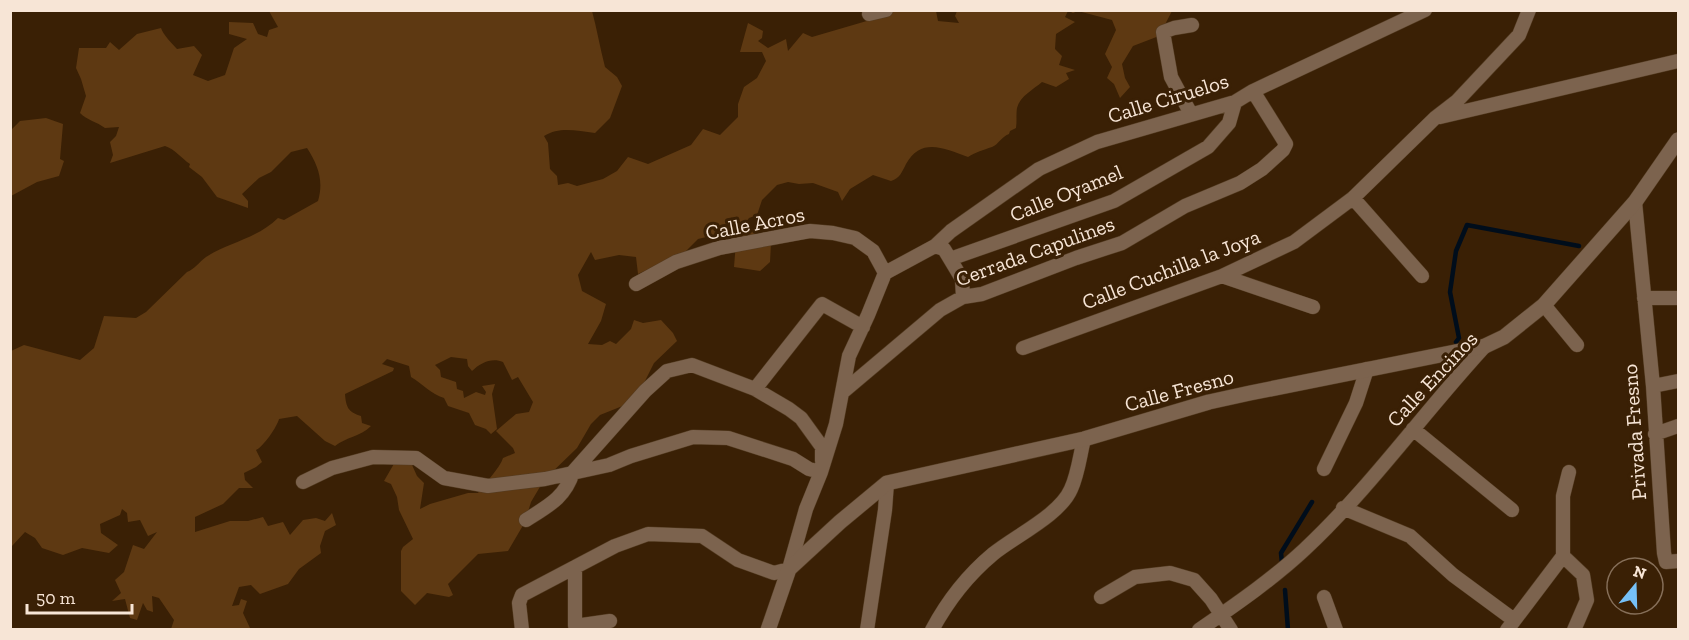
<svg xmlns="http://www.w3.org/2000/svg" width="1689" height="640" viewBox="0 0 1689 640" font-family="'Zilla Slab',serif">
	<rect width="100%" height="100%" fill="#3a2005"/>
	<path fill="#5e3912" d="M269 11H592C597 29 600 48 605 67L617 77 622 86 610 118 595 133C577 131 560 126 544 136L548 143 550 169 557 176 558 185 568 183 577 186 603 179 617 171 628 157 648 164 691 145 703 129 720 135 738 117V104L744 87 757 78 766 61 762 52H740L748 23 763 31 762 38 758 41 768 48 786 39 788 51 803 33 812 37 877 18 882 11H936L938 21 959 23 955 16 957 11H1068L1065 17 1075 22 1056 34 1055 49 1062 56 1059 65 1075 70 1066 73 1069 79 1056 87 1042 82C1034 89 1020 96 1017 108 1016 114 1017 121 1016 128L1010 131 1009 134C1001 137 999 144 992 147 983 150 976 152 968 157 944 148 921 137 906 164 902 172 900 178 891 181L873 175 850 189 842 201 838 192 813 183 799 184 788 182 777 185 762 200 757 215 749 218 744 225 771 243 770 262 760 271 734 267 736 242 723 233 698 239 684 253 638 274 636 257 619 255 595 260 591 252 578 275 582 291 606 304 601 321 588 344 602 345 610 341 616 344 631 329 634 320 643 323 661 320 673 333 677 341 654 363 635 401 600 415 591 424 577 448 544 480 531 502 525 522 508 551 478 554 448 584 453 595 449 597 427 593 415 605 401 591V551L403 547 413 539 399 510 397 497 391 484 384 481 395 462 408 456 417 476 424 483 420 509 430 504 468 493H478C485 483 500 468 503 458L515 453 513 448 496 431 516 414 529 412 533 402 518 377 512 380 503 362C492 357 480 363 472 371L468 366 467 359 451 357 435 365 440 370 441 377 456 382 457 389 463 391 464 398 476 392 485 395 486 392 482 386 495 384 492 394 497 429 491 434 486 429 475 425 469 413 448 406 444 398C431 394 423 384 411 377L409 366 387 359 382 364 394 368 393 371 345 394C346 407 348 412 361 416L362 423 371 426C360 437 346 437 335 446L325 441 297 416 279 419C277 427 263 447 256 450L262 462 256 467 244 473 245 480 253 488H239L223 504 195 517V532L230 521H248L263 517 268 526 283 522 290 535 303 520 316 518 325 521 332 513 336 525 325 531 320 546 321 553 299 569 288 584 260 594 251 585 239 587 232 606 239 605 241 599 247 601 243 613 250 628 249 629H171L174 620 159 598 152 596 153 612 147 610 143 603 137 620 130 618 125 599 112 601 121 593 115 580 124 572 133 545 144 549 157 532 148 536 140 520 128 522 127 513 122 509 120 515 100 524 101 533 118 545 109 553 82 548 63 555 42 548 35 538 25 532 12 546 11 552V351L24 345 80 360 94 348 104 316 136 318 146 312 187 272C195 269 199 262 206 257 230 242 258 238 278 218L284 220 318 201C324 181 318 165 307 148L291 152 271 172 259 178 242 194 248 201V208L217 197 202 177 189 167 190 164C181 158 175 149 165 146L110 163 113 155 110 142 116 136 119 127 105 128C97 122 87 120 80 113L86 96 81 79 76 68 79 48H106L110 42 119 50 137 34 161 28C164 36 171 42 177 49L194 46 202 55 193 75 208 81 225 75 234 48 247 39 229 34V22L253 23 258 34 267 37 269 30 278 27Z
		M1069 11H1172L1159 36 1133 46 1122 64 1125 78 1130 87 1120 98 1114 84 1107 78 1112 67 1105 54 1116 30 1112 20 1078 11 1073 13Z
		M46 118 63 124 60 159 64 161 59 176 37 182 11 196V130L20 121Z"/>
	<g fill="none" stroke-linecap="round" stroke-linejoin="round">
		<path stroke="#000d1b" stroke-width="4.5" d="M1456 342 1459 338 1450 292 1456 251 1467 225 1579 246
			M1282 563 1281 553 1312 502
			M1285 590 1288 630"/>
		<defs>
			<path id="minor" d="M869 14 886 10
				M1191 114 1171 77 1163 32 1174 28 1192 25
				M1440 117 1678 61
				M1353 198 1422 276
				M1635 202 1653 386 1664 553 1666 562 1678 561
				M935 246 944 249 962 279 963 297
				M950 259 1114 201 1208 147 1229 123 1235 102
				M885 273 935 246 951 231 1039 169 1097 142 1235 102 1253 91 1425 10
				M1222 276 1313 307
				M636 284 676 262 719 248 810 231 833 233 855 238 873 251 885 273
				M1644 298H1678
				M1544 305 1577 345
				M1023 348 1222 276 1294 242 1353 198 1435 118 1457 101 1519 35 1529 10
				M1653 386 1678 381
				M755 389 822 304 863 327
				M844 391 940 310 963 297 982 294 1076 258 1122 243 1185 206 1240 183 1262 169 1283 150 1286 144 1253 91
				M1413 429 1512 510
				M1655 434 1678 426
				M1324 469 1356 403 1367 369
				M1569 472 1563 496V556L1583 575 1587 600 1574 630
				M303 482 332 468 373 457 416 458 444 478 488 486 545 479 609 465 631 456 693 437 728 438 793 459 809 469 821 472
				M1343 508 1410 536 1453 575 1514 620
				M526 520C548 506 565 498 573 472L645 391 667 371 692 365 755 389 789 409 801 418 822 447V461
				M575 567V626L610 621
				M1101 597 1135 577 1170 573 1194 580 1211 599 1231 630
				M1324 597 1336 630
				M522 630 519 603 522 595 615 546 648 534 702 536 738 560 774 573 789 569 806 509 821 472 836 424 849 356 868 315 885 273
				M867 630 885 510 887 483
				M932 630C947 602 969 574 993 554 1015 536 1060 515 1071 489 1078 474 1080 455 1084 439
				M1199 630C1235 605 1273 579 1305 549 1371 487 1424 412 1485 346
				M1507 630 1563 556"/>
			<path id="tertiary" d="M768 630 789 569 840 522 887 483 1084 439 1209 402 1250 393 1485 346 1504 337 1544 305 1635 202 1678 140"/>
		</defs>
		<use href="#minor" stroke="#543c22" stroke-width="15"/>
		<use href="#tertiary" stroke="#543c22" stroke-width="16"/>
		<use href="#minor" stroke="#7c634e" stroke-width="14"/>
		<use href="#tertiary" stroke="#7c634e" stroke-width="15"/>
	</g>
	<g text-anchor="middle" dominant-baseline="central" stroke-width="6" stroke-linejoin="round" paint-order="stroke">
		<g font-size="21" fill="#f7e5d6" stroke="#3a2005">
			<text transform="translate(1168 98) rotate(-17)">Calle Ciruelos</text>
			<text transform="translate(1066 193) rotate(-22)">Calle Oyamel</text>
			<text transform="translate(755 223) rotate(-11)">Calle Acros</text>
			<text transform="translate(1035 251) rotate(-20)">Cerrada Capulines</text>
			<text transform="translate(1171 269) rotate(-21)">Calle Cuchilla la Joya</text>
			<text transform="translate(1432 379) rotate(-47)">Calle Encinos</text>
			<text transform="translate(1179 390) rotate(-15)">Calle Fresno</text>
			<text transform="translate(1634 432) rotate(-94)">Privada Fresno</text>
		</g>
	</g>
	<rect width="1689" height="640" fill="none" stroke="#f7e5d6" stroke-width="24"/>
	<g transform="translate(1635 586) rotate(19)"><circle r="28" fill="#3a2005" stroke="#866f59" stroke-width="1.5"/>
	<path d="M0-4.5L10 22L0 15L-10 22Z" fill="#76c0f7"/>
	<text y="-9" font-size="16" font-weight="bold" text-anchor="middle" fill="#f7e5d6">N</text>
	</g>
	<path d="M27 604v9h105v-9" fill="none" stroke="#f7e5d6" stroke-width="3"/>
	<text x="36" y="604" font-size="18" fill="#f7e5d6" stroke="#3a2005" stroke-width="4.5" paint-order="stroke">50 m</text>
</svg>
